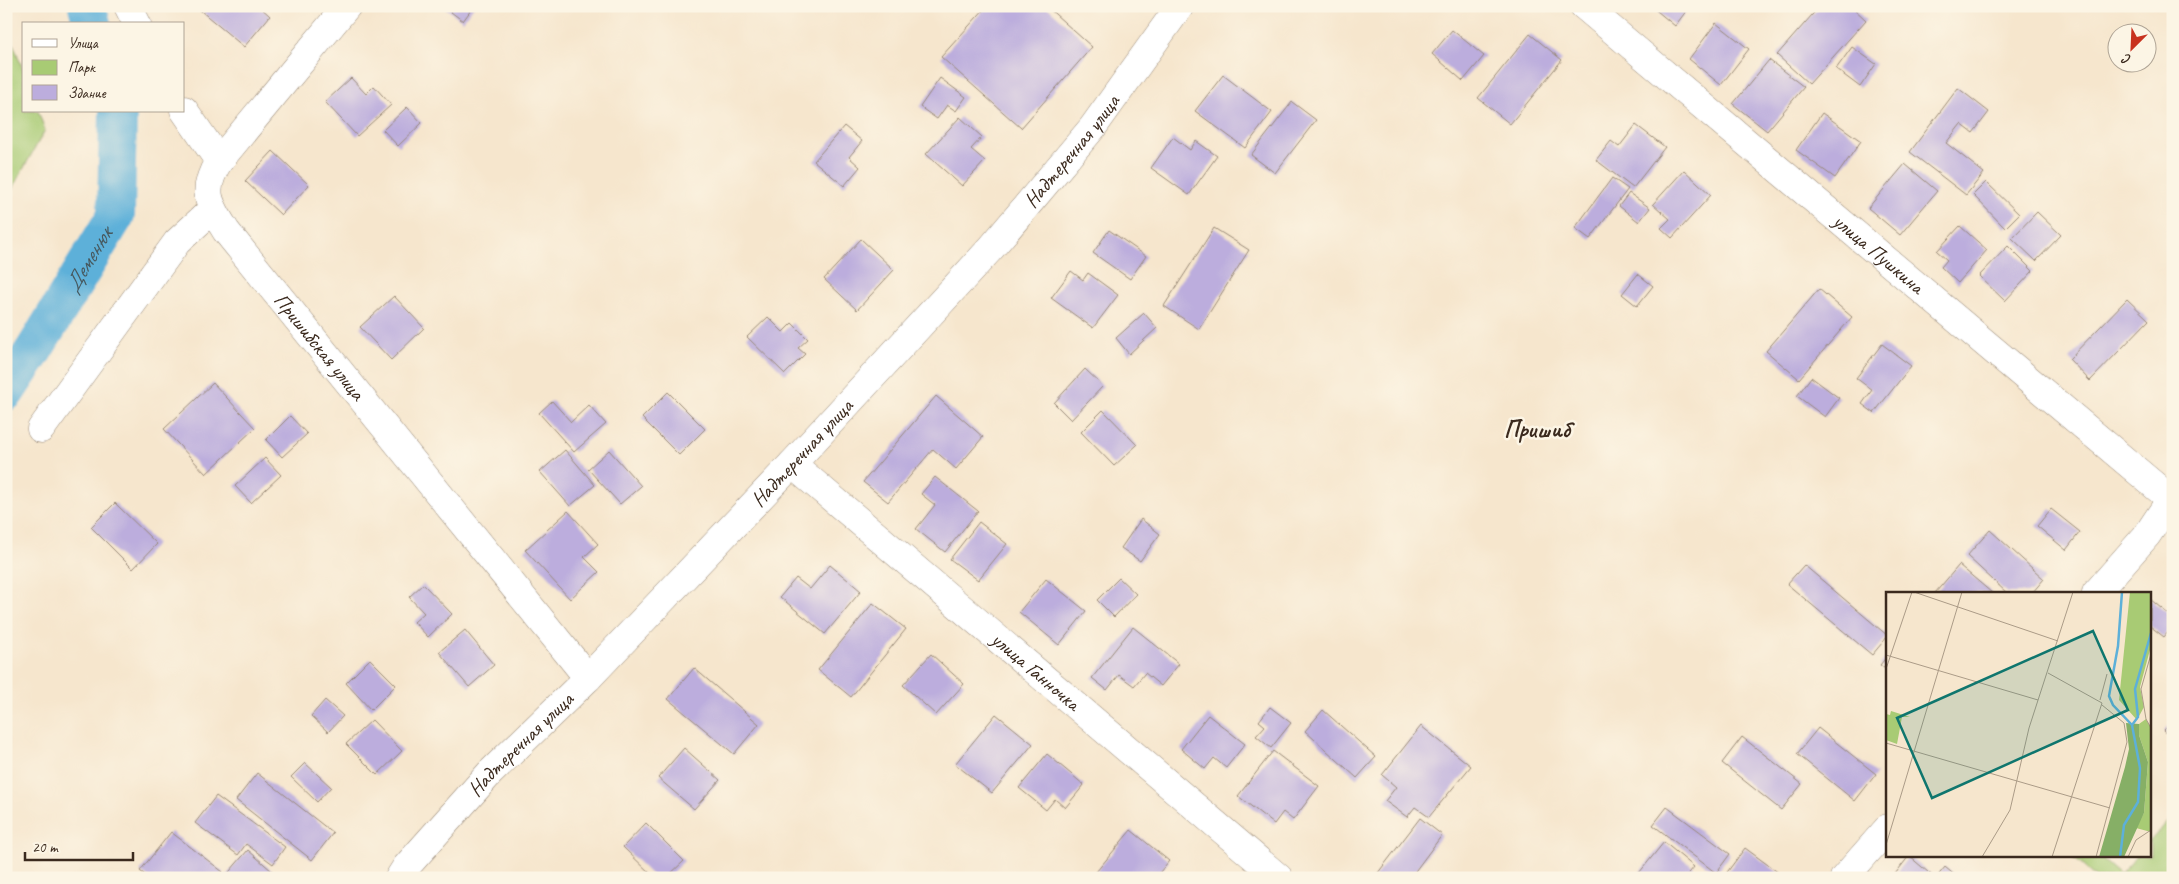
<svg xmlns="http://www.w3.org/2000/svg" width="2179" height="884" viewBox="0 0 2179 884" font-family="Caveat,sans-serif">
	<rect width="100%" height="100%" fill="#fcf5e5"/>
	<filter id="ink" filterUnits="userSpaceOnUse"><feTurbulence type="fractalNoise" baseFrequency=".02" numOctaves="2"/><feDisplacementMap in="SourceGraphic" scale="10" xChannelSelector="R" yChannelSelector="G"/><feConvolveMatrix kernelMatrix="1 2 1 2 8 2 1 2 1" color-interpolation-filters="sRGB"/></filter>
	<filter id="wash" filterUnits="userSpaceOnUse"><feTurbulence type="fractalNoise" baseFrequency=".0096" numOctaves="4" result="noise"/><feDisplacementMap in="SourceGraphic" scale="20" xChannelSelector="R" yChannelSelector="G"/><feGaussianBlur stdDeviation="1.12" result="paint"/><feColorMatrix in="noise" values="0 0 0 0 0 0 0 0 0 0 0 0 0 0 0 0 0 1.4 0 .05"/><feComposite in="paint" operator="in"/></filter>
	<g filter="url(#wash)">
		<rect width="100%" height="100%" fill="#f6e6cd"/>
		<path fill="#a8cb74" stroke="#727a49" d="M6 25 24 72V111H38L45 130 6 200Z
			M2173 816V878H2096L2071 855H2097L2120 875 2138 855H2150V841Z"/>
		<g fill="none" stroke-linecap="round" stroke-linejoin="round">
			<g stroke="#5db0d9" stroke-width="38">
				<path d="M87 6 92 24"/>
				<path id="s1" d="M6 392 34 350 116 215 118 111"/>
			</g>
		</g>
		<g id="blocks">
			<path fill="#bcaddd" d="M195 6H259L270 16 244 47Z
				M443 6H474L463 21Z
				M987 6H1046L1092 47 1021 128 941 57Z
				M1651 6H1690L1675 26Z
				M1817 6H1851L1866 20 1809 84 1777 55 1819 7Z
				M1716 23 1749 49 1721 85 1689 59Z
				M1452 30 1484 56 1463 81 1432 54Z
				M1530 34 1562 60 1510 124 1478 98Z
				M1852 47 1876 64 1860 87 1836 69Z
				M1769 60 1804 87 1767 131 1733 104Z
				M1223 75 1272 112 1245 148 1195 111Z
				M351 78 366 94 374 86 391 105 357 136 325 102Z
				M940 78 966 97 956 111 947 105 937 119 920 107Z
				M1958 88 1989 112 1973 133 1961 124 1946 143 1984 173 1966 195 1910 152Z
				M1292 102 1316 120 1275 173 1251 155Z
				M407 107 422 123 398 146 383 130Z
				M1822 113 1861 141 1835 178 1796 150Z
				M960 117 982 137 971 149 985 161 962 186 926 154Z
				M1636 125 1665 147 1633 188 1596 160 1611 141 1619 147Z
				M844 126 862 141 849 157 860 167 844 186 814 161Z
				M1173 137 1190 150 1196 141 1217 156 1189 195 1151 168Z
				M273 151 309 185 281 215 245 181Z
				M1905 164 1937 191 1900 235 1868 208Z
				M1684 170 1711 195 1672 238 1661 228 1670 219 1653 204Z
				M1612 178 1628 189 1590 239 1575 228Z
				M1986 182 2019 214 2005 228 1973 195Z
				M1629 193 1650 208 1639 222 1619 206Z
				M2037 212 2061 235 2036 261 2012 238Z
				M1960 226 1987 250 1958 283 1941 267 1947 260 1937 251Z
				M1214 228 1249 250 1199 329 1164 306Z
				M1109 230 1146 256 1130 279 1093 253Z
				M861 239 894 270 857 310 824 279Z
				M2008 246 2033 271 2005 301 1979 276Z
				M1071 271 1083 280 1088 273 1118 295 1093 328 1051 298Z
				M1638 274 1653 286 1637 306 1622 294Z
				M1819 289 1852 317 1799 379 1766 351Z
				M394 296 424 328 391 360 360 327Z
				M2127 299 2149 320 2090 381 2069 359Z
				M1144 313 1157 328 1129 354 1116 338Z
				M768 317 783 332 792 323 808 339 798 348 805 354 785 374 747 337Z
				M1882 344 1911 366 1874 413 1862 404 1872 390 1856 378Z
				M1085 369 1103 386 1071 420 1054 403Z
				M1811 377 1839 398 1825 417 1797 396Z
				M213 383 255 428 206 474 164 429Z
				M668 392 705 429 679 455 642 418Z
				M936 396 983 437 956 469 933 449 888 502 863 482Z
				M552 401 571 422 589 405 606 424 574 452 539 413Z
				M1103 410 1137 445 1114 466 1081 432Z
				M290 416 307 434 282 457 266 440Z
				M565 450 595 485 570 506 540 472Z
				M609 450 641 486 620 504 588 469Z
				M265 458 281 475 251 503 235 486Z
				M935 477 978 511 945 552 916 529 935 505 921 494Z
				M115 503 157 544 133 569 91 527Z
				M2051 509 2080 532 2066 550 2037 526Z
				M568 511 598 544 584 557 599 572 570 599 525 550Z
				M1141 519 1160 534 1140 561 1121 548Z
				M979 522 1007 544 978 580 950 559Z
				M1990 530 2044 579 2032 593H2007L1967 556Z
				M830 565 861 591 825 634 780 597 796 578 810 589Z
				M1804 565 1888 636 1872 655 1787 584Z
				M1959 565 1992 593H1935Z
				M1119 578 1136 594 1114 617 1097 600Z
				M1046 579 1086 611 1059 645 1019 612Z
				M423 584 452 614 428 637 414 622 424 613 409 597Z
				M2150 599 2173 618V626L2164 637 2150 626Z
				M873 603 906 629 851 697 818 670Z
				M1133 627 1179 664 1161 686 1145 673 1134 686 1119 675 1107 690 1092 678Z
				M465 630 494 665 469 687 439 652Z
				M931 654 964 684 936 715 903 685Z
				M1888 655V671L1880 665Z
				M370 659 396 685 371 710 346 683Z
				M694 668 759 724 734 754 668 699Z
				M325 700 343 716 328 732 311 716Z
				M1270 707 1291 723 1271 748 1256 736 1265 726 1259 721Z
				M1323 710 1376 757 1357 778 1305 731Z
				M996 714 1033 744 992 793 955 764Z
				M1208 715 1245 744 1226 768 1214 758 1205 769 1181 749Z
				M372 720 402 751 377 775 346 744Z
				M2173 721V739L2163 731Z
				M1421 726 1471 766 1429 817 1415 807 1407 817 1385 801 1396 787 1382 775Z
				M1818 728 1876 774 1855 801 1797 754Z
				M1742 737 1802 784 1781 810 1722 763Z
				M684 748 720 780 694 809 658 778Z
				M1273 751 1319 786 1293 820 1283 812 1274 824 1238 796Z
				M1047 754 1084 785 1065 808 1055 799 1046 810 1019 788Z
				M305 763 331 787 317 802 291 777Z
				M257 773 333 833 312 860 236 800Z
				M216 796 285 847 273 864 246 844 238 855 195 823Z
				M1667 807 1730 854 1716 873 1653 825Z
				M1420 818 1442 835 1410 878H1374Z
				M646 823 684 861 666 878H655L623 847Z
				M1131 830 1169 861 1155 878H1091Z
				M171 832 223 872 219 878H149L140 871Z
				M1664 842 1694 867 1685 878H1635Z
				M1745 848 1783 876 1782 878H1729L1725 875Z
				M248 850 280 878H224Z
				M1909 856 1935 878H1892Z
				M1945 867 1958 878H1936Z"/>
		</g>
	</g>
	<g filter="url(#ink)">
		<use href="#blocks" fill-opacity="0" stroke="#988876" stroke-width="1"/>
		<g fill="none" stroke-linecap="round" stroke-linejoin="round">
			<defs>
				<g id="minor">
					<path d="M128 6 137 24"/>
					<path id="s2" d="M347 6 219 161C200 192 209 203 226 231L588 678"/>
					<path id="s3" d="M1584 6 2173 501"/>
					<path d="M184 110 219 161"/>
					<path d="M41 429 177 242 213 209"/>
					<path id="s4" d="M792 464 1279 878"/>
					<path d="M2096 593 2147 535 2173 496"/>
					<path id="s5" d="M399 878 406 867 489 774 588 678 792 464 992 247 1093 127 1180 6"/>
					<path d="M1844 878 1888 828"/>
				</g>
			</defs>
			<use href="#minor" stroke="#988876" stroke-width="29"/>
			<use href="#minor" stroke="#fff" stroke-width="28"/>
		</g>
	</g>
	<g text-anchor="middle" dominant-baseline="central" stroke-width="5" stroke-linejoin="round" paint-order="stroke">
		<g font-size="21" fill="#3b2a1e" stroke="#fcf5e5">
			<text stroke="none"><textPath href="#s5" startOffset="991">Надтеречная улица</textPath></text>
			<text stroke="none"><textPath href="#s3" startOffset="385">улица Пушкина</textPath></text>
			<text stroke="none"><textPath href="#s2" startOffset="426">Пришибская улица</textPath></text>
			<text stroke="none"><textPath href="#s5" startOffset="586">Надтеречная улица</textPath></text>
			<text stroke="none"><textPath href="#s4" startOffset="320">улица Ганночка</textPath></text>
			<text stroke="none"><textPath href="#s5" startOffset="181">Надтеречная улица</textPath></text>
		</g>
		<g font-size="22" font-style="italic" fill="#47595f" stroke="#fcf5e5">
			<text stroke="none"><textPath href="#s1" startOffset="156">Деменюк</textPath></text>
		</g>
		<g font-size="24" font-weight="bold" fill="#3b2a1e" stroke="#fcf5e5">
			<text x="1537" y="429">Пришиб</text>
		</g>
	</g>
	<g transform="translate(1886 592)">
		<rect width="265" height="265" fill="#f6e6cd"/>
		<path d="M244 0H265V54L254 95 258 115 251 128 233 108ZM5 119 24 125H16L11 152 0 148V122L4 123ZM260 127 265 136V240L250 236 258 221 262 170 253 143V132Z" fill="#a8cb74"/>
		<path d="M240 131 253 132V143L262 170 258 221 238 265H213L239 175 243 157Z" fill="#86af66"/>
		<path fill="none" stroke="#5db0d9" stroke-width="2.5" d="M246 133 252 125 249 97 265 41M234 265 238 233 252 210 254 176 246 133 227 113 223 104 232 54 236 0"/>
		<path fill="none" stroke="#ab9b87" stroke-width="1" d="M28 0 172 49M265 62 255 97 260 127 265 136M0 63 152 108M0 77 26 0M162 81 216 111 166 265M214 108 221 82M0 151 224 216M0 253 76 0M96 265 124 218 143 136 187 0M210 265 241 150 238 131 216 113M242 265 250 248 265 238"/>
		<path fill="#0f766e" fill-opacity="0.15" stroke="#0f766e" stroke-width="2.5" d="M207 39 242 118 46 206 11 126Z"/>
		<rect width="265" height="265" fill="none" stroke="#3b2a1e" stroke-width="2.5"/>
	</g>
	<rect width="2179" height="884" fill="none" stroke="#fcf5e5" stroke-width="25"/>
	<rect x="22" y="22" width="162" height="90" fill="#fcf5e5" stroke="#afa495"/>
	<rect x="32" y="39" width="25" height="8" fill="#ffffff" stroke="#afa495"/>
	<text x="68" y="48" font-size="15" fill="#3b2a1e">Улица</text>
	<rect x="32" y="60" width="25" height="15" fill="#a8cb74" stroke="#afa495"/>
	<text x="68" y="72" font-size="15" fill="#3b2a1e">Парк</text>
	<rect x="32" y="85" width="25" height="15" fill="#bcaddd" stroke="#afa495"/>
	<text x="68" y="98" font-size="15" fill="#3b2a1e">Здание</text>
	<g transform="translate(2132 48) rotate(204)"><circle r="24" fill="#fcf5e5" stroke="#afa495"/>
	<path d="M0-4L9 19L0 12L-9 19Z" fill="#c8321e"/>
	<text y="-8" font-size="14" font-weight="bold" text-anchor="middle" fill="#3b2a1e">С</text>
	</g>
	<path d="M25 852v8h108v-8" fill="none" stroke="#3b2a1e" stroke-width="2.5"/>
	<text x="32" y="852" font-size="15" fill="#3b2a1e" stroke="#fcf5e5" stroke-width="4" paint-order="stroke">20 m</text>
</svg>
